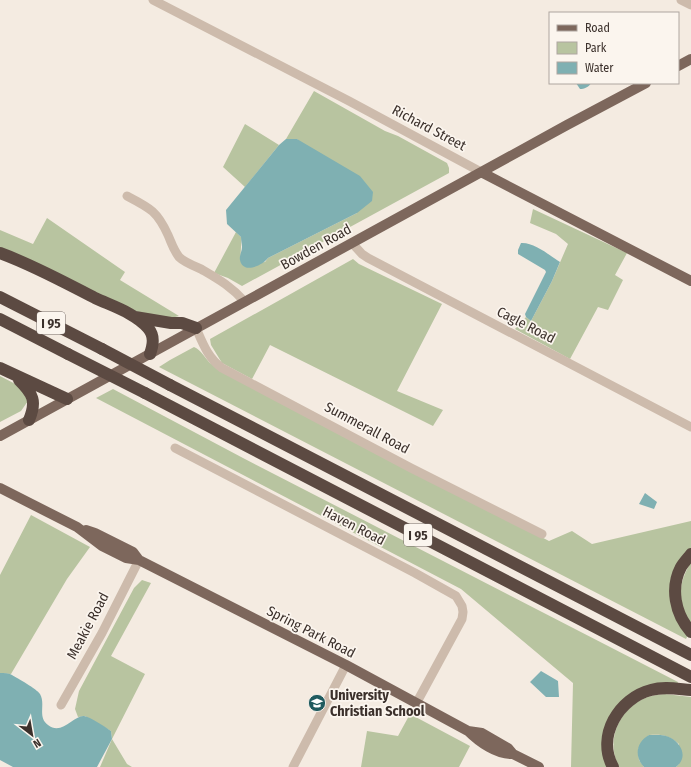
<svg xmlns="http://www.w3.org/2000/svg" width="691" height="767" viewBox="0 0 691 767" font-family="'Fira Sans Condensed',sans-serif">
	<rect width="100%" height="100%" fill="#f4ebe1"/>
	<path fill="#b8c4a0" d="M314 91 385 131 398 136 447 163 449 168V173L242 286 228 278 214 273 236 232 241 237C242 246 239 258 242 264L265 262 268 258 357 213 297 139H286Z
		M245 124 279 145 245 187 223 167Z
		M533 209 627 253 615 275 623 280 608 310 598 307 570 359 515 329 526 317 531 321 552 281 568 244 556 234 530 223Z
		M47 218 125 272 120 280 179 316 171 318 133 311 0 249V230L33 244Z
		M353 259 359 264 442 304 397 391 443 410 433 426 270 345 252 379 222 363 211 345 210 339Z
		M194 347C201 350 205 358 210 363L549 541 572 531 592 544 691 521V548L673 578 688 635 686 639 159 367 170 360Z
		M0 376 21 387 28 401 21 411 0 422Z
		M113 389 243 458 678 682 677 685 663 683 613 713 609 767H571L573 683 461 589 96 398Z
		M31 515 90 547 67 579 11 674 0 673V575Z
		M691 562V626C678 602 677 585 691 562Z
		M142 580 151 583 111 656 145 674 112 739 127 764 132 767H100L112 739 111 731 85 716 78 717 75 709 79 691 134 588Z
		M665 694 691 697V767H676L679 764V744C668 735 662 734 649 735L638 749 639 760 644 767H619C606 743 617 713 641 700 648 696 656 695 665 694Z
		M410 714 470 746 459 767H361L367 731 398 736Z"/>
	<path fill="#7fb0b2" d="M576 83H591C589 87 584 89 580 89Z
		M286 139H297L360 176 373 192 372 201 357 213 268 258C263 265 243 275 240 260 239 256 242 251 242 247 242 244 241 241 241 237L227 224 226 210 279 145Z
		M521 243C534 242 549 255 560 262L552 281 531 321 526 317 525 314 546 272 545 270 518 254V250Z
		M645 493 657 502 654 509 639 504Z
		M541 671 558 681 559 697H546L530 682Z
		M0 673C4 673 9 673 12 675 17 678 37 689 40 694 46 704 37 717 48 725 62 736 74 715 84 716 91 717 105 727 111 731L112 739 97 767H13L0 760Z
		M649 735C656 735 665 734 671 738 682 744 688 758 676 767H644C634 757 636 742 649 735Z"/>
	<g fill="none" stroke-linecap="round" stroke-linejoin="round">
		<path stroke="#cdbbac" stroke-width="9" d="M153 0 349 101 481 172
			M681 0 691 5
			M127 196C150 208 157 211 168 235 172 244 173 249 179 257 184 262 194 266 201 269 218 279 231 286 245 302
			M352 243 362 254 368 258 691 427
			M196 328C203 344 208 358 222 368L411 468 542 534
			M175 448 415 573 456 596 462 606 463 612 462 619 417 702
			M61 705 102 633 139 560
			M293 767 346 665"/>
		<path stroke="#7d675c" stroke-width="10" d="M678 66 691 59
			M481 172 691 281
			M0 436 567 125 646 83
			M0 488 77 527 102 546 126 558 139 560 346 665 468 731 482 733 508 748 513 754 539 767
			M86 530 95 533 133 552 139 560
			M468 731C479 742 497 755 513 754"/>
		<path stroke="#5c4a42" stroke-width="12" d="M0 253C33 265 64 282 95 298 112 306 135 313 148 328 155 336 153 345 150 354
			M0 297 102 349
			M135 317 171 323H182L196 328
			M0 319 68 354
			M0 368 67 399
			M19 380C33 394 37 401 29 420
			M170 385 691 655
			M145 393 691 677
			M691 554C688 558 684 562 681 567 670 588 675 614 691 632
			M613 767C596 736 619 698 651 690 664 686 678 689 691 690"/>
		<path stroke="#5c4a42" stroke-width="12" d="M102 349 170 385
			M68 354 145 393"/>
	</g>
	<defs>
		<symbol id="school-disc" viewBox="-11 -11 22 22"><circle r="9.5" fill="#1f5a5e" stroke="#fbf5ee"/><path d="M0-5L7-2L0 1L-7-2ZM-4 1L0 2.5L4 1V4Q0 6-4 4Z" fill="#fff"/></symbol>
	</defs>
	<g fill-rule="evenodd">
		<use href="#school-disc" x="307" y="693" width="20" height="20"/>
	</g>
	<g text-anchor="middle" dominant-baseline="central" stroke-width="3.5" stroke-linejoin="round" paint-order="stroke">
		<g fill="#fbf5ee" stroke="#756b66" stroke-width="1">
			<rect x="37" y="312" width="28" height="22" rx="3"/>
			<rect x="404" y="524" width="28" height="22" rx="3"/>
		</g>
		<g font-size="13" font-weight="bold" fill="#3b302b">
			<text x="51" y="323">I 95</text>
			<text x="418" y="535">I 95</text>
		</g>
		<g font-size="14" fill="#3b302b" stroke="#fbf5ee">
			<text transform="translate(429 128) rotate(28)">Richard Street</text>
			<text transform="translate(316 247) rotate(-29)">Bowden Road</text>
			<text transform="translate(526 325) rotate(27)">Cagle Road</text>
			<text transform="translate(367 428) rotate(28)">Summerall Road</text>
			<text transform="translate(354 526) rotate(27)">Haven Road</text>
			<text transform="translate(88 626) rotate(-62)">Meakie Road</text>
			<text transform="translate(311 632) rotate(27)">Spring Park Road</text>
		</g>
		<g font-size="14" font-weight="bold" fill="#3b302b" stroke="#fbf5ee" text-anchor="start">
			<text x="330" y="695">University<tspan x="330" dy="16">Christian School</tspan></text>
		</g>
	</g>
	<rect x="549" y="12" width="130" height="72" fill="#fbf5ee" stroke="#aea6a0"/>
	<rect x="557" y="25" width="20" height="6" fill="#7d675c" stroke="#aea6a0"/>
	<text x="585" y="32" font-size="12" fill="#3b302b">Road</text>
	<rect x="557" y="42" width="20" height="12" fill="#b8c4a0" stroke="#aea6a0"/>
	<text x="585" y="52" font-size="12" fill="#3b302b">Park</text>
	<rect x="557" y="62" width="20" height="12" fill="#7fb0b2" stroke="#aea6a0"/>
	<text x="585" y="72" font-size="12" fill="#3b302b">Water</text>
	<g transform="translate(32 735) rotate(149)" stroke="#fbf5ee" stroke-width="3" paint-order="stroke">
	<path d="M0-3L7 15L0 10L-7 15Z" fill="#3b302b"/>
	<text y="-6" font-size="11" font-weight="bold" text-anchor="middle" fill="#3b302b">N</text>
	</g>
</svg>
